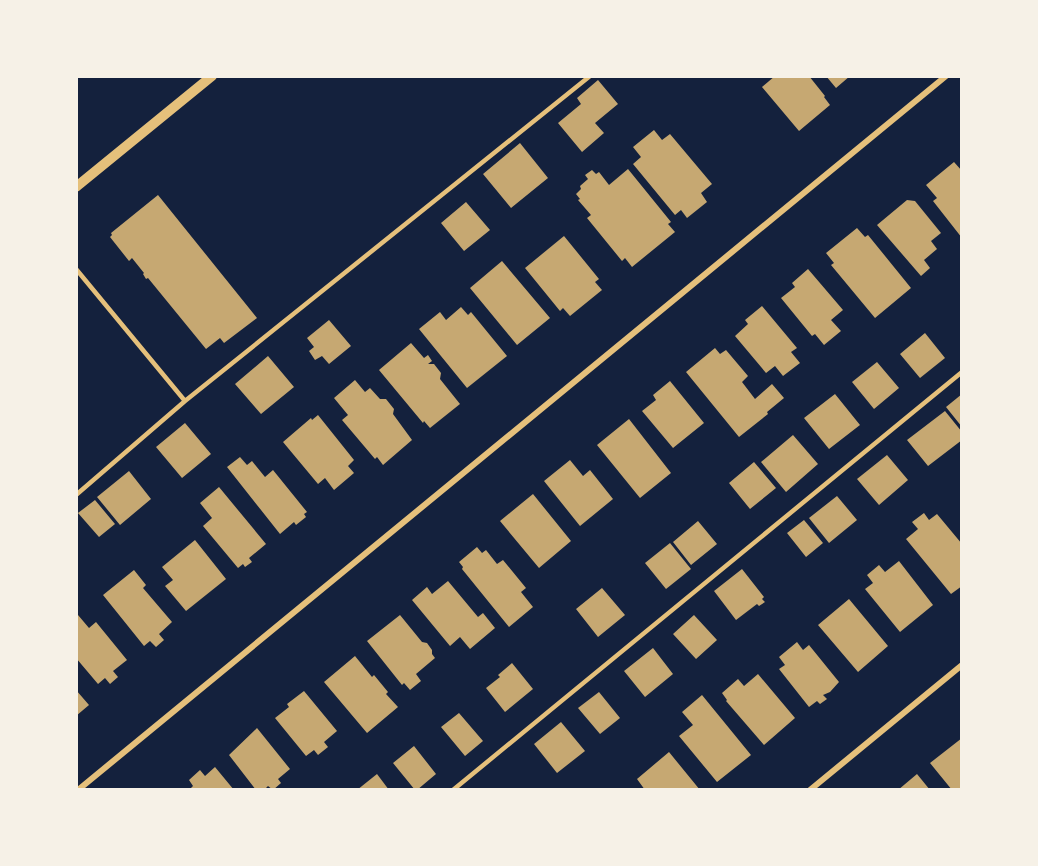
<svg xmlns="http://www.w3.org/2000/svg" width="1038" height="866" viewBox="0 0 1038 866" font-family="Merriweather,serif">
	<rect width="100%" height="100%" fill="#14213d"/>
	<path fill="#c6a872" d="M775 76H809L825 96 824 97 830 105 799 131 762 87Z
		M826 76H850L836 88Z
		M598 80 618 104 595 123 604 133 582 152 558 123 581 104 577 98Z
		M654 130 662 140 670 134 712 184 701 193 707 202 687 218 681 210 675 215 633 164 641 157 633 147Z
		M520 143 548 178 511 208 483 174Z
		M954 162 962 171V238L933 201 937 198 926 185Z
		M628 169 671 222 668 224 675 232 632 267 625 258 622 261 587 218 591 215 578 200 580 199 576 194 581 189 580 186 588 179 585 175 592 170 596 174 599 172 609 185Z
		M158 195 257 318 224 343 220 338 206 349 148 278 146 279 143 274 144 273 132 258 129 261 110 237 112 235 111 233Z
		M907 200 915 201 941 233 931 241 937 249 924 260 930 268 921 276 877 225Z
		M466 202 490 230 464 251 441 223Z
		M857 228 865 237 868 235 911 288 875 318 831 265 834 263 826 253Z
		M564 236 599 279 595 282 602 290 570 316 563 308 560 311 525 268Z
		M502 261 550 318 517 345 470 288Z
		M808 269 843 310 831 320 841 331 824 345 815 334 812 336 781 298 795 287 792 283Z
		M762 306 797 348 791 352 800 363 783 376 775 366 766 373 735 336 748 324 745 320Z
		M461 307 468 315 471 312 507 356 467 388 419 329 440 312 446 320Z
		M329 320 351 346 329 364 322 356 315 360 309 351 314 347 307 338Z
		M925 333 945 358 920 378 900 354Z
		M411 343 424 358 428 355 432 361 428 364H434L441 373 440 379 460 404 430 428 424 421 423 423 379 370Z
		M715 348 720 354 726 350 748 376 742 382 755 399 772 384 784 398 767 412 768 414 739 437 686 372Z
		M268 356 294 387 261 414 235 384Z
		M877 362 899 388 874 409 852 382Z
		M355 380 365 392 370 388 380 399H386L394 409 393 414 412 440 383 465 377 457 375 459 342 420 348 415 334 398Z
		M670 381 704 423 673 448 642 411 656 400 653 395Z
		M835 394 860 425 829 449 804 418Z
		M962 394V427L946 407Z
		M945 411 962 432V440L928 466 907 440Z
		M318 415 354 460 348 466 354 473 334 490 325 478 318 484 283 442 311 418 312 420Z
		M629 419 671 473 640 498 597 445Z
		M185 423 211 454 182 478 156 447Z
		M793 435 818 464 786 492 761 462Z
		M887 455 908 480 879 505 857 479Z
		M240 457 247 465 252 461 265 477 273 470 307 512 304 514 306 517 296 525 294 522 280 534 227 467Z
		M570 460 583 476 590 470 613 499 580 526 544 481Z
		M754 462 776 488 750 509 729 483Z
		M129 471 151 499 120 525 97 497Z
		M219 487 266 544 249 558 252 562 245 567 243 564 238 568 203 526 212 518 200 503Z
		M533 494 571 541 539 568 500 521Z
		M837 496 857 520 829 543 809 518Z
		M95 500 115 524 99 537 78 513Z
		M924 513 929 520 937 514 962 544V586L951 594 906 539 918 529 912 522Z
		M804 520 823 543 806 557 787 533Z
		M698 521 717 544 691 565 673 542Z
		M195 540 226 579 186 611 165 586 173 580 162 567Z
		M670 543 691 569 666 589 645 563Z
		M477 547 482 553 486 550 497 564 503 560 526 588 521 592 533 607 509 627 462 569 463 567 459 562Z
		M899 561 933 605 900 632 865 589 873 583 867 575 879 565 885 572Z
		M742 569 764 597 762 599 765 602 759 606 757 604 736 620 714 591Z
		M134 570 146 585 143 588 172 622 159 634 164 640 156 647 150 641 144 646 103 595Z
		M448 581 478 617 483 613 495 628 470 649 460 637 450 646 412 600 427 587 432 594Z
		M602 588 625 615 598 637 576 609Z
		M849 599 888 646 858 672 818 625Z
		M78 615 89 628 96 622 127 660 113 671 118 677 110 684 105 678 98 684 76 658V617Z
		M400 615 422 642 427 643 432 650V654L435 658 416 674 421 681 410 690 404 683 402 685 367 641Z
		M694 615 717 640 696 659 673 634Z
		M797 642 803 650 809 645 839 682 830 692 823 695 827 699 820 704 817 701 809 707 779 669 785 665 779 657Z
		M653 648 673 674 645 697 624 671Z
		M355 656 372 677 374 675 388 692 386 694 398 707 367 733 324 682Z
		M512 663 533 689 505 712 486 688 500 677 498 675Z
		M758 674 795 718 764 745 726 701 727 700 722 693 738 679 744 686Z
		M76 690 89 705 76 716Z
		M304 691 337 731 324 742 328 747 318 755 314 750 306 756 275 718 289 707 287 704Z
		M599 692 620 718 600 734 578 708Z
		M702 695 751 755 717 782 679 736 693 725 682 712Z
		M459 713 483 741 465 756 441 727Z
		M561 722 585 751 557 773 534 744Z
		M257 728 290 769 278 779 281 783 273 790 268 786 264 790H256L229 755Z
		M962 738V790H952L930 763Z
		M414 746 436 774 417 790H415L393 763Z
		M669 752 700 790H645L637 779Z
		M215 767 234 790H189L193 786 189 780 200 770 205 776Z
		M377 774 389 790H357Z
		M917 774 930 790H898Z"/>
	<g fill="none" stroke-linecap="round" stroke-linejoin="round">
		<path stroke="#e5c07b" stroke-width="4.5" d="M76 269 185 401
			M76 495 185 401 590 76
			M453 790 962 372"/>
		<path stroke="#e5c07b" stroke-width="6" d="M78 790 946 76
			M810 790 962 665"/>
		<path stroke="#e5c07b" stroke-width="10" d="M76 187 212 76"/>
	</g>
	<rect width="1038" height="866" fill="none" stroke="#f6f1e7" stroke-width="156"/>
</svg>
